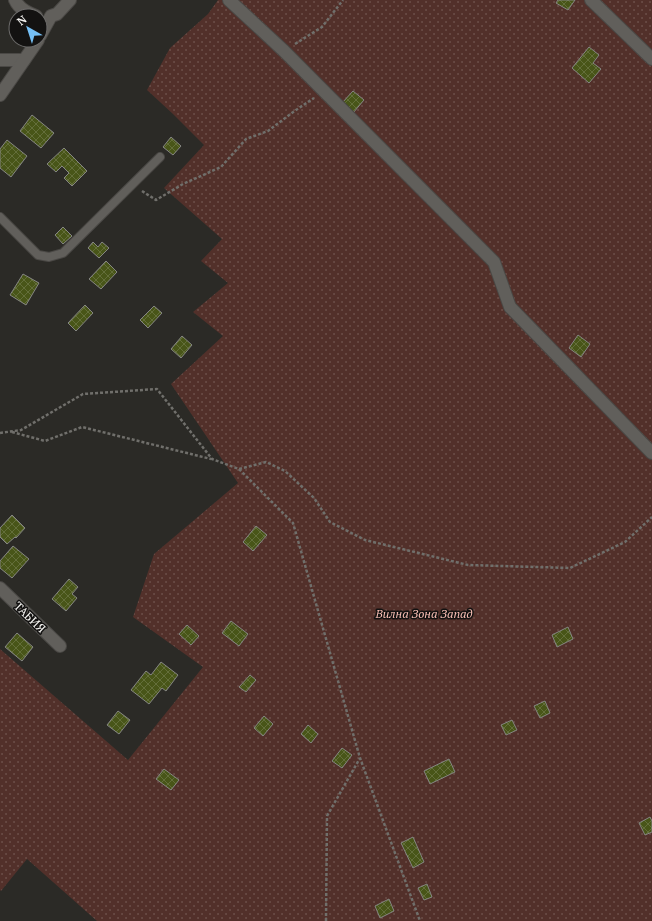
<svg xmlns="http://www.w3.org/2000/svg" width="652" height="921" viewBox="0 0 652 921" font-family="'PT Serif',serif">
	<defs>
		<pattern id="garden-dots" width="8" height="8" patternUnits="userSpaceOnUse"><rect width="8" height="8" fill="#52302a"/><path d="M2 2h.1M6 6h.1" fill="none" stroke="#6c4f49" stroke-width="1.8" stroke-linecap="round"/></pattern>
		<pattern id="building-cross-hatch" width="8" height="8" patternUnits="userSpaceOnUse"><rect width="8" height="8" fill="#485518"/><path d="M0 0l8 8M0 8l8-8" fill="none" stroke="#636e3a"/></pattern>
	</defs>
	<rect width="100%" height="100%" fill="#2b2a26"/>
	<path fill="url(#garden-dots)" d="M218 0H652V921H97L27 859 1 891 0 890V649L128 760 203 667 133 617 154 554 238 483 171 384 223 336 193 312 228 283 201 261 222 239 164 188 204 145 173 114 147 90 170 48 208 14Z"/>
	<path fill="url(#building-cross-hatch)" stroke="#858682" d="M558 0H575L568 10 556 3Z
		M589 47 599 55 593 63 601 69 589 83 572 68Z
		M353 91 364 100 353 113 342 103Z
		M32 115 54 133 41 148 20 131Z
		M171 137 181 146 173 155 163 147Z
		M7 140 27 156 11 177 0 168V149Z
		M64 148 87 171 72 186 64 178 69 173 62 166 56 172 47 164Z
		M63 227 72 236 63 244 55 235Z
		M93 242 98 247 102 242 109 248 99 258 88 248Z
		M106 261 117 272 101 289 89 279Z
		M23 274 39 283 26 305 10 295Z
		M85 305 93 313 76 331 68 323Z
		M154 306 162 313 148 328 140 320Z
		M578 335 590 344 581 357 569 348Z
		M182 336 192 345 181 358 171 349Z
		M12 515 25 528 16 538 15 537 7 544 0 537V528Z
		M256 526 267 535 253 551 243 542Z
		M13 546 29 559 12 578 0 568V561Z
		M69 579 78 587 72 594 77 598 66 611 52 599Z
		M231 621 248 634 239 646 222 633Z
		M187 625 199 636 191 645 179 634Z
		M568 627 573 639 557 647 552 635Z
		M17 633 33 647 22 661 5 647Z
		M161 662 178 675 166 691 162 688 149 704 131 690 146 671 151 675Z
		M250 675 256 680 246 692 239 687Z
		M545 701 550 713 540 718 534 706Z
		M118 711 130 720 119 734 107 725Z
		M264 716 273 724 263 736 254 728Z
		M512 720 517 730 506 735 501 725Z
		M308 725 318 734 311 743 301 734Z
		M342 748 352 755 342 768 332 761Z
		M449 759 455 772 430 784 424 771Z
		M164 769 179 780 171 790 156 779Z
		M650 817 652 821V832L645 835 639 823Z
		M413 837 424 862 413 868 401 843Z
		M427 884 432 897 424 900 418 888Z
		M389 899 394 911 380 918 375 906Z"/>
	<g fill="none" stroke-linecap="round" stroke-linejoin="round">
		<defs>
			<path id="lane" d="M0 217 38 255 49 257 63 253 160 157"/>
			<path id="street" d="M229 0 284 51 494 262 510 307 652 453
				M591 0 652 59
				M0 60H24
				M0 588 60 646"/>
			<path id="secondary" d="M15 0C19 9 28 13 36 16
				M40 36 51 16 57 14 70 0
				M0 95 38 40"/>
		</defs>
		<use href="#lane" stroke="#4a4845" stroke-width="10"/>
		<use href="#street" stroke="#4a4845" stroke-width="14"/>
		<use href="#secondary" stroke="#4a4845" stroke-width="14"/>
		<path stroke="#706f6b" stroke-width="2.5" stroke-dasharray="3 2" stroke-linecap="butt" d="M295 44 322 27 343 0
			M142 191 156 200 183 184 221 167 246 139 268 131 296 110 314 98
			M12 432 45 441 82 427 211 459
			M0 433 21 430 83 394 157 389 212 459 239 469 266 462 285 471 314 498 330 522 365 540 468 565 570 568 625 542 652 517
			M239 469 293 523 360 758 420 921
			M326 921 327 816 360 758"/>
		<use href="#lane" stroke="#615f5b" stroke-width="8"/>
		<use href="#street" stroke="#615f5b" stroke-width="12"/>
		<use href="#secondary" stroke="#615f5b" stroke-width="12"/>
	</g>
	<g text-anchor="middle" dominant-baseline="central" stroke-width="3" stroke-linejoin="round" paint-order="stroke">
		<g font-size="12" font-style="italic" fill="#fbc0b6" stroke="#131211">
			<text x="424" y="613">Вилна Зона Запад</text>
		</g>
		<g font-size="12" fill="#f5f4f1" stroke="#131211">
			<text transform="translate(30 617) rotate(44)">ТАБИЯ</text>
		</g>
	</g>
	<g transform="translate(28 28) rotate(321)"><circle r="19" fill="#131211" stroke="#6d6c6b"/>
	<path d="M0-3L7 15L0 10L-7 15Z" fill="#75c0f6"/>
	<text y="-6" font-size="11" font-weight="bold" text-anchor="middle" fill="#f5f4f1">N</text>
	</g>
</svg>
